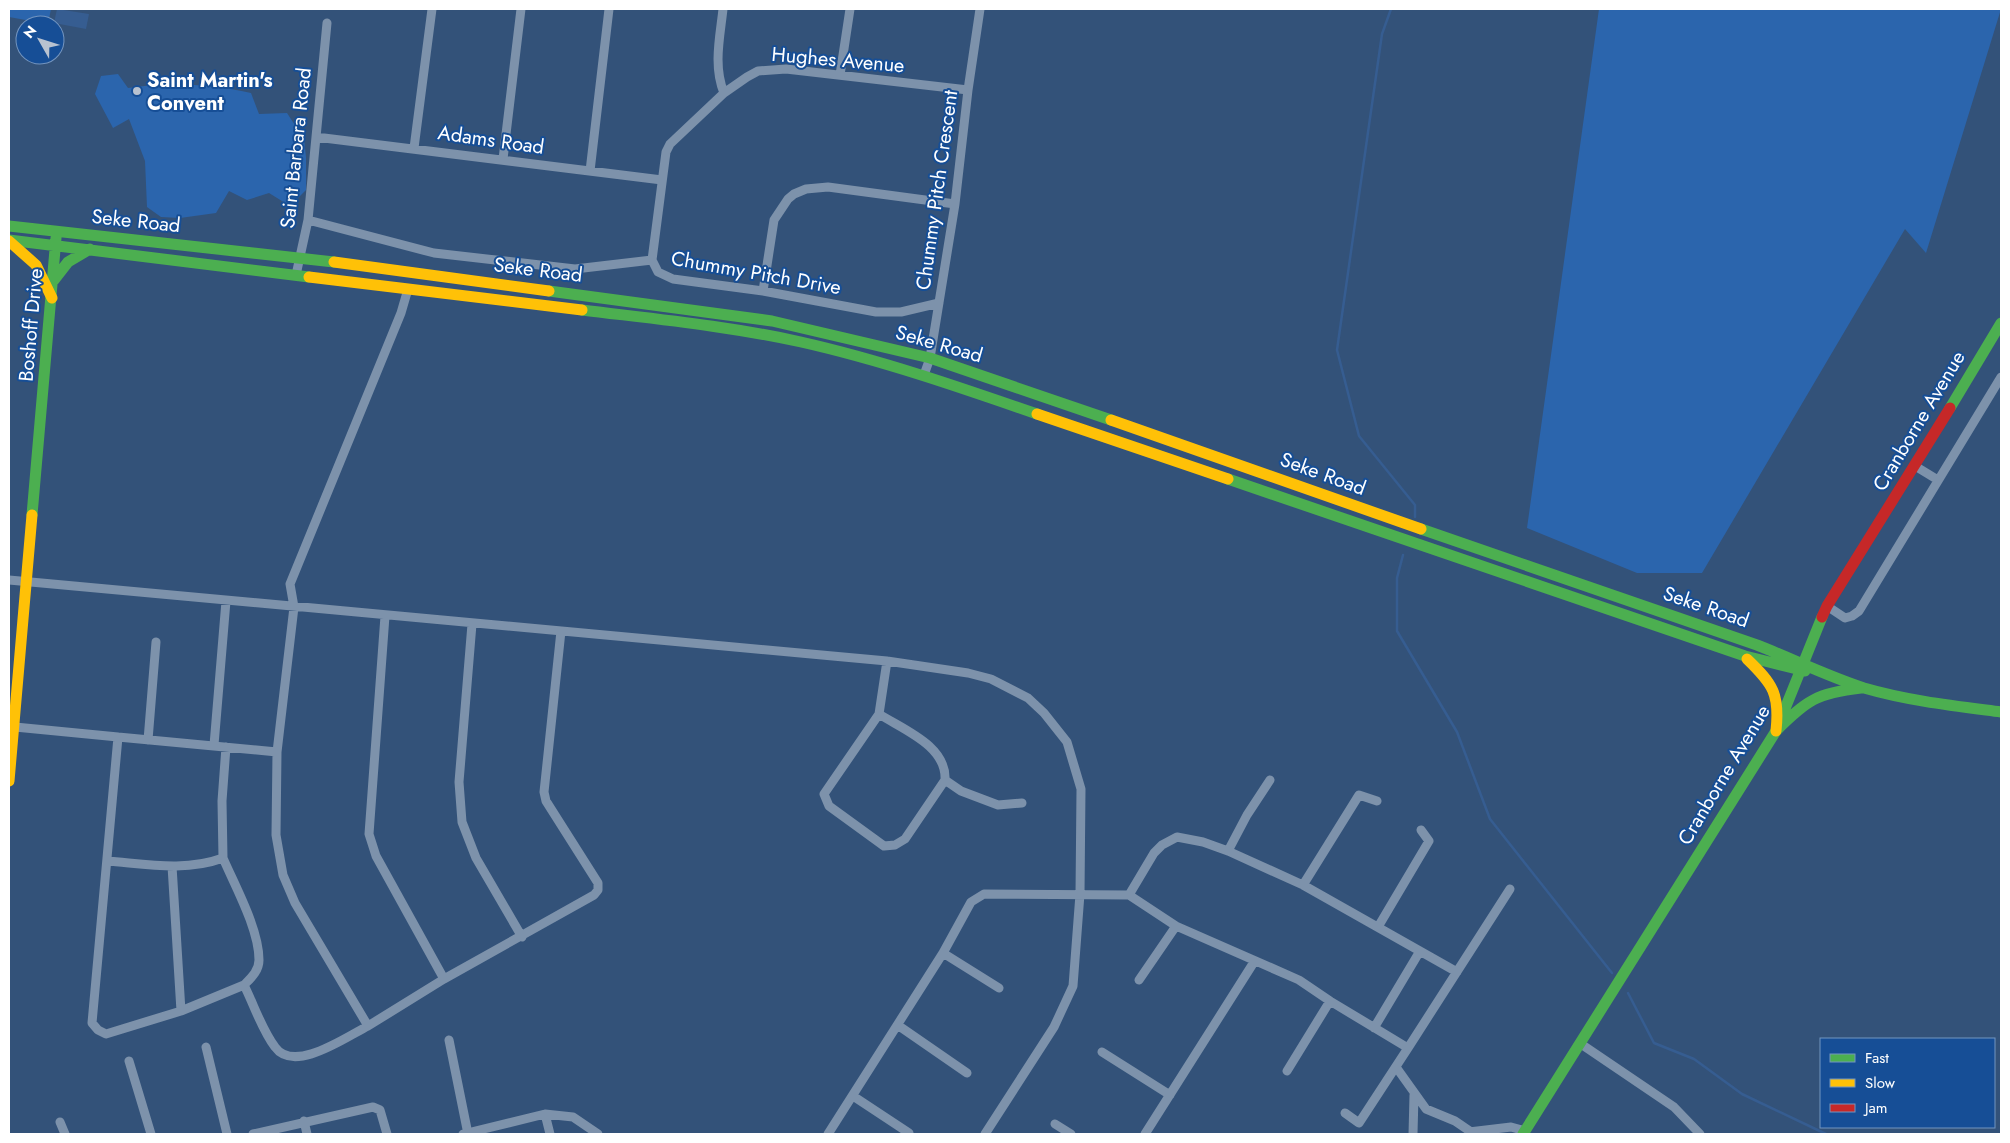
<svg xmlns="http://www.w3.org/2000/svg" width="2010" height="1143" viewBox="0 0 2010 1143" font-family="Jost,sans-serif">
	<rect width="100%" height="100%" fill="#335279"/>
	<path fill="#2b65ad" d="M9 9H51L48 24 9 17Z
		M1599 9H2001L1926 253 1905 229 1702 573H1637L1527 528Z
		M118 74 128 88C170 82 210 84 251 93L259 114 287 113 304 139 306 157V190L290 206 269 193 247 200 229 191 216 213 180 218 161 217 147 207 145 161 129 119 113 128 95 94 101 76Z"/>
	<path fill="#365d91" d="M57 9 89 14 86 29 54 23Z"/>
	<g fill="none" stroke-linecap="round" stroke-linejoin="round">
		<path stroke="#365d91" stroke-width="2.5" d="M1391 9 1382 34 1337 350 1359 436 1415 505V517
			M1403 555 1397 578V631L1457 732 1490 819 1612 973
			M1628 993 1654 1043 1694 1059 1742 1094 1826 1134"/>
		<path stroke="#7d92ab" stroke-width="9" d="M723 9C720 37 713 66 724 93
			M840 75 850 9
			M316 137 662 180
			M414 148 432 9
			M503 159 521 9
			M590 171 609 9
			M308 220 434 253 575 269 652 260 658 272 673 279 763 291 876 312H901L939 303
			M652 260 666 152 670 144 724 93 747 77 758 71 786 69 968 90
			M296 275 308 220 327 23
			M408 289 401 313 290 584 294 607 277 752 276 835 283 875 295 903 368 1026 444 979 594 895 598 890V883L546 801 544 792 561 631
			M763 291 774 220 788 199 794 194 806 189 828 187 955 204
			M924 375 930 358 955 204 968 90 980 9
			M1915 466 1938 480
			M9 580 887 661 968 673 991 679 1028 698 1044 713 1067 742 1081 789 1080 894 1073 986 1054 1027 985 1134
			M1827 606 1845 618 1852 616 1859 611 2001 377
			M385 616 369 834 376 856 444 979
			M472 624 459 782 462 822 476 858 522 937
			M879 714C904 730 947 746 945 780L905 839 895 845 884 846 829 806 824 794 879 714 887 661
			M15 727 118 737
			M148 740 156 642
			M214 745 226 601
			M277 752 118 737 92 1023 98 1030 106 1034 181 1011 244 985C254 1005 262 1030 275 1047 294 1074 346 1037 368 1026
			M945 780 961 791 998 805 1022 803
			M1228 851 1247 815 1270 780
			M223 858C235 886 259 929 259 960 259 971 251 978 244 985
			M107 861C146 864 185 872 223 858L222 801 226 747
			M172 866 181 1011
			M1303 885 1359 795 1377 801
			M1129 895 1154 853 1162 845 1177 837 1203 842 1228 851 1303 885 1457 972
			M1378 927 1429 841 1421 830
			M943 953 999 988
			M1139 980 1176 926
			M1330 1001 1408 1048 1359 1123 1345 1113
			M899 1026 967 1073
			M1374 1028 1420 951
			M449 1040 468 1134
			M1581 1044 1674 1107 1700 1134
			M206 1047 227 1134
			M1408 1048 1510 889
			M1102 1052 1170 1095
			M129 1061 151 1134
			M1396 1067 1426 1109 1455 1121 1474 1134
			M853 1096 909 1133
			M545 1114 550 1134
			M304 1121 307 1134
			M60 1122 65 1134
			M1055 1124 1071 1134
			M1469 1132 1511 1127 1525 1131
			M253 1134 373 1107 380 1110 387 1134
			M463 1134 545 1114 573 1117 598 1134
			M828 1134 943 953 971 902 984 894 1129 895 1176 926 1299 980 1330 1001 1287 1071
			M1145 1134 1254 962
			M1413 1134 1414 1095"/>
		<path stroke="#4caf50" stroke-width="11" d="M9 226 334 262
			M9 240 309 277
			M54 280 68 262 90 249
			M549 291 772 321 930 358 1111 420
			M582 310C655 319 729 326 801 342 881 360 959 387 1037 414
			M1950 408 2001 323
			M1228 479 1745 656 1805 671
			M32 515 56 238
			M1421 529 1757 645C1793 659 1827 676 1864 688 1909 701 1955 706 2001 712
			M1776 731C1807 700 1817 693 1861 688
			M1523 1134 1776 731 1822 617"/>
		<path stroke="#ffc107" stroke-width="11" d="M9 241 36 265 52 298
			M334 262 549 291
			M309 277 582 310
			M1037 414 1228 479
			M1111 420 1421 529
			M1747 659C1773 684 1780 694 1776 731
			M9 781 32 515"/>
		<path stroke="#c62828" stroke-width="11" d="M1822 617 1827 606 1950 408"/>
	</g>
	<circle fill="#b8c2d0" stroke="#164e96" stroke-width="2" cx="137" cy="91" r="5"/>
	<g text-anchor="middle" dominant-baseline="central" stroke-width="4" stroke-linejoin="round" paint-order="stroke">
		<g font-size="20" fill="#fff" stroke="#164e96">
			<text transform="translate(838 60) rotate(5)">Hughes Avenue</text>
			<text transform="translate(491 140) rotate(8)">Adams Road</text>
			<text transform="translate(296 148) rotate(-84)">Saint Barbara Road</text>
			<text transform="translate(937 190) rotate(-82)">Chummy Pitch Crescent</text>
			<text transform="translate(136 221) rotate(6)">Seke Road</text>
			<text transform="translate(538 270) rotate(7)">Seke Road</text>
			<text transform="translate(756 273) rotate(10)">Chummy Pitch Drive</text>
			<text transform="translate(31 325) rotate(-85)">Boshoff Drive</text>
			<text transform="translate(939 344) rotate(16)">Seke Road</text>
			<text transform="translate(1919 421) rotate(-59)">Cranborne Avenue</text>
			<text transform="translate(1323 474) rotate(20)">Seke Road</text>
			<text transform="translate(1706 607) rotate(19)">Seke Road</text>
			<text transform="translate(1724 775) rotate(-59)">Cranborne Avenue</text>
		</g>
		<g font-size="20" font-weight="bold" fill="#fff" stroke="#164e96" text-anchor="start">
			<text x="147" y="80">Saint Martin's<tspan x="147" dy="23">Convent</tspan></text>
		</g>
	</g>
	<rect width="2010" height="1143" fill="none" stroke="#ffffff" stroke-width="20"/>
	<rect x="1820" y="1038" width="175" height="90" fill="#164e96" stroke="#7395c0"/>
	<rect x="1830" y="1054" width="25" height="8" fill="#4caf50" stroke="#7395c0"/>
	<text x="1865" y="1063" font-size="15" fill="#ffffff">Fast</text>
	<rect x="1830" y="1079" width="25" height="8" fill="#ffc107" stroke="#7395c0"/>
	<text x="1865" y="1088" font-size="15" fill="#ffffff">Slow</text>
	<rect x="1830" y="1104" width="25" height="8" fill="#c62828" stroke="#7395c0"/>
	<text x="1865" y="1113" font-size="15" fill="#ffffff">Jam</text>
	<g transform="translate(40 40) rotate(309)"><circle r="24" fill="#164e96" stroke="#7395c0"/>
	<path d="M0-4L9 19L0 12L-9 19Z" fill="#b8c2d0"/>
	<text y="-8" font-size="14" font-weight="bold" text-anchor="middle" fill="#ffffff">N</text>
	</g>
</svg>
